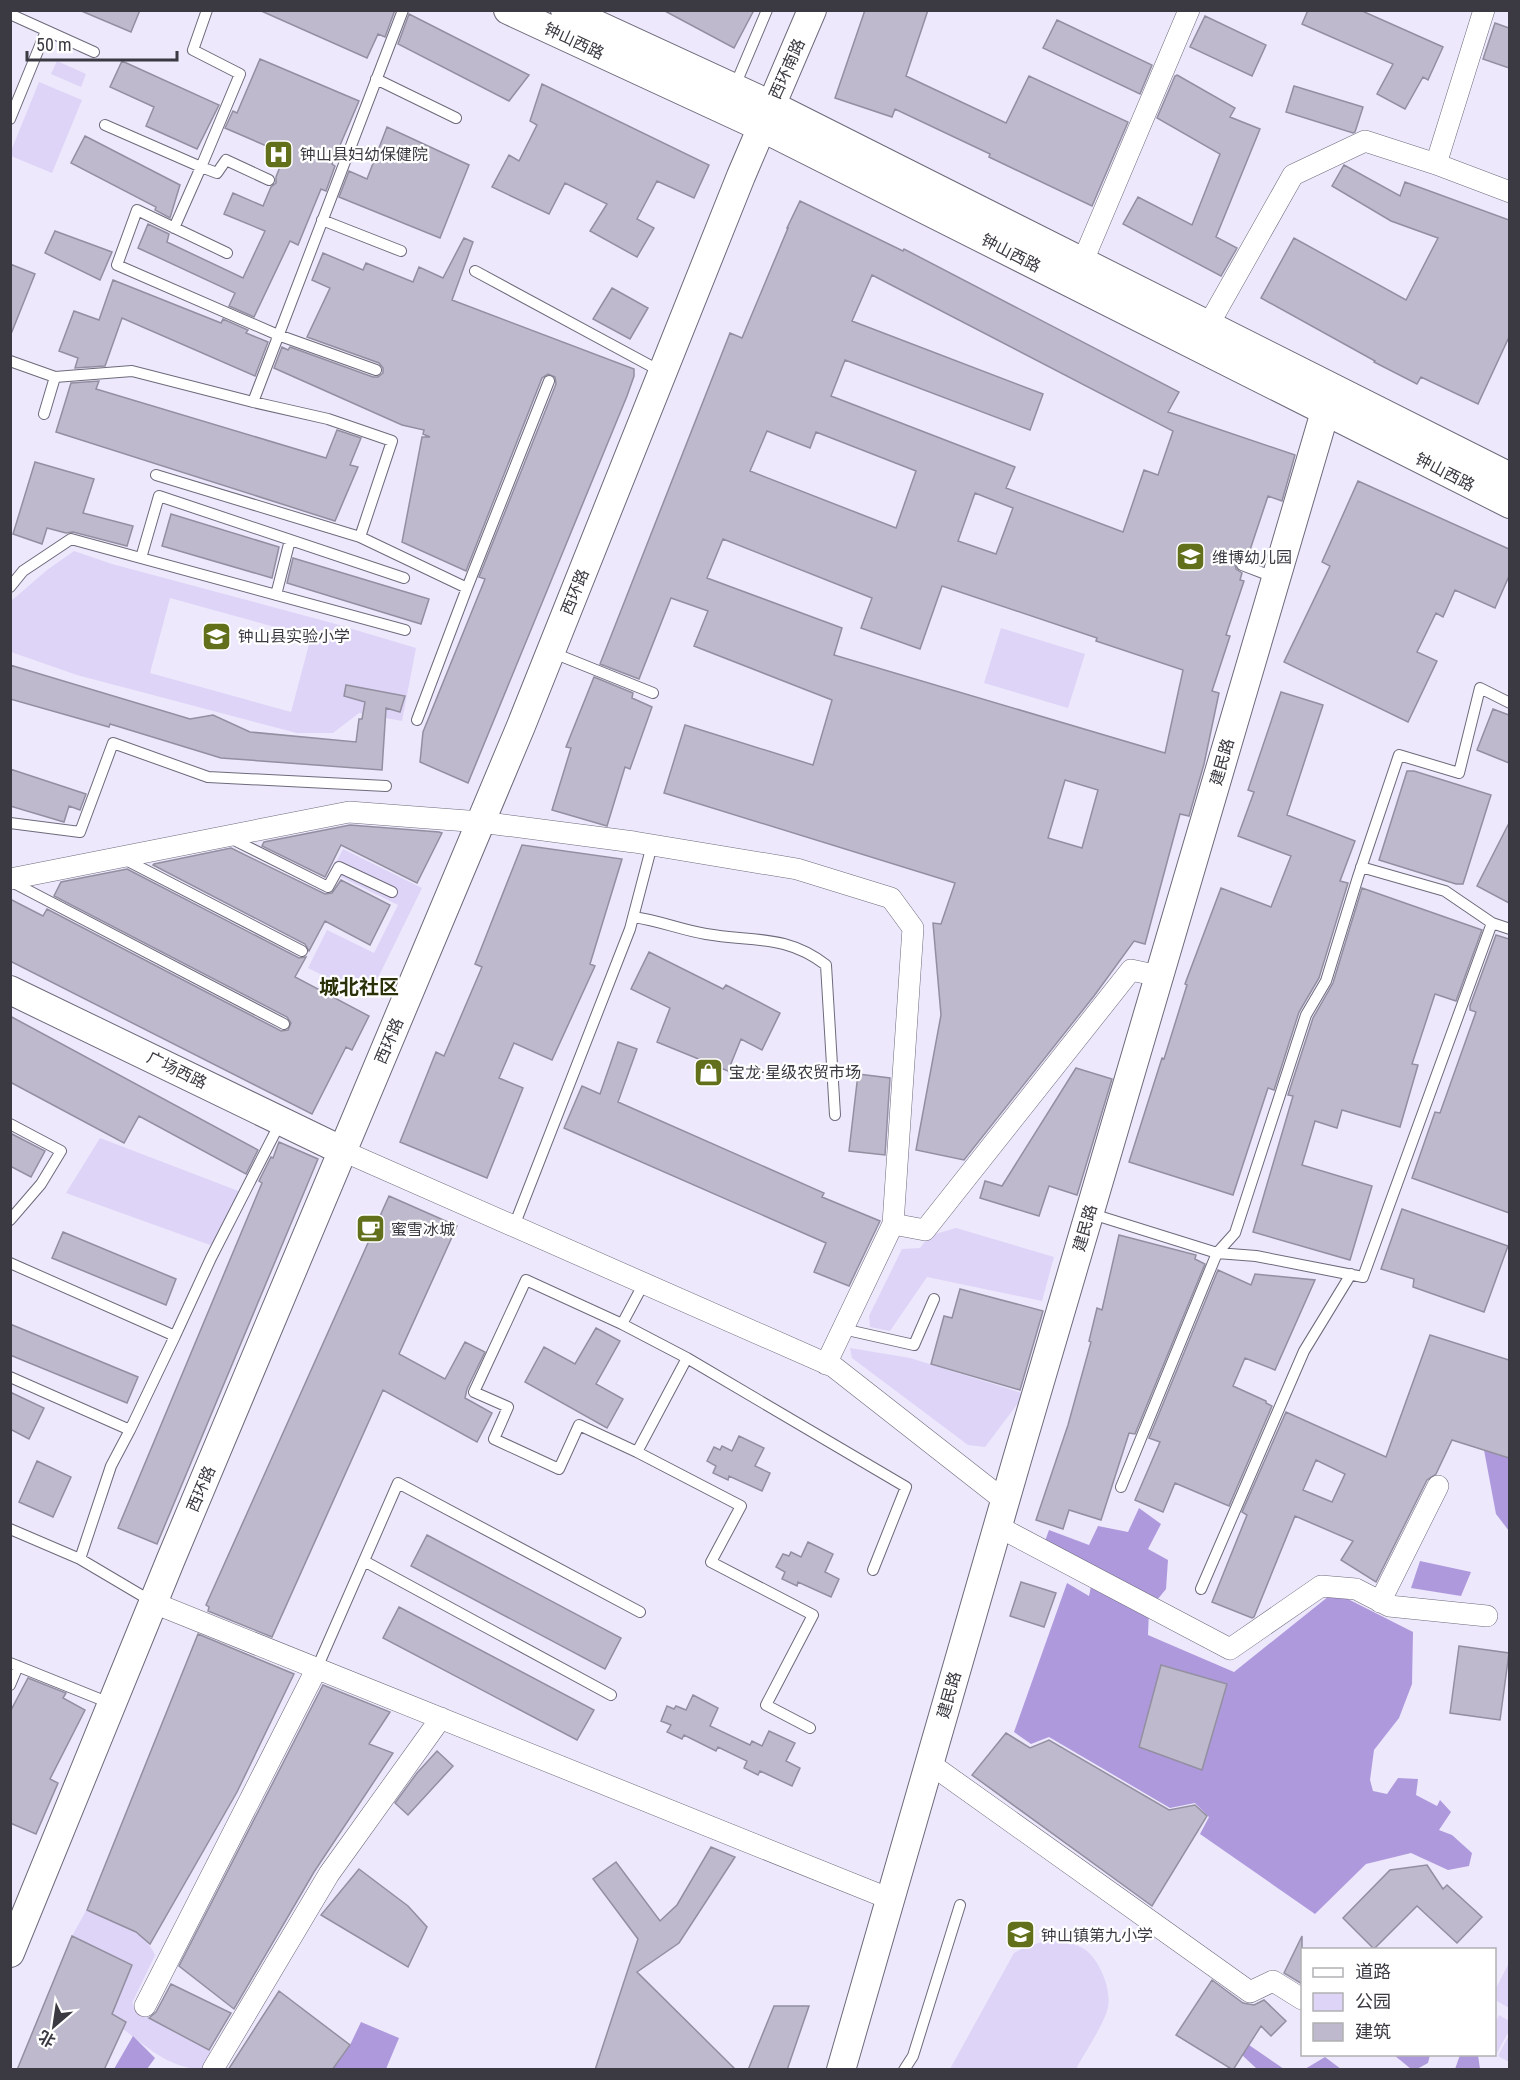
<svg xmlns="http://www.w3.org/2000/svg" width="1520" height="2080" viewBox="0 0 1520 2080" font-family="'Roboto Condensed','Noto Sans SC',sans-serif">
	<rect width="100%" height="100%" fill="#ede8fc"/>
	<path fill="#ded4f7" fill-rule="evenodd" d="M57 61 86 74 81 87 51 74Z
		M39 82 82 100 52 173 11 156V151Z
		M74 551 112 564 332 623 416 648 402 721 359 713 333 733H297L77 675 11 652 10 602 47 570ZM170 598 311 637 291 712 150 673Z
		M1001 628 1085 654 1068 708 984 683Z
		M343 849 422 888 368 998 308 968 327 930 374 953 398 905 331 872Z
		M100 1138 241 1192 213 1246 66 1193Z
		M956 1228 1054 1257 1042 1301 927 1277 890 1331 870 1327 869 1316 902 1249 920 1248 929 1236Z
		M850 1348 910 1358 1025 1394 985 1447 968 1445 852 1358Z
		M87 1909C111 1921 144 1929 155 1955L132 2003 149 2018 213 2053 204 2069C169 2069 149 2048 123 2029L126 2022 112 2014 132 1965 72 1936Z
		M1046 1941C1059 1941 1076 1942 1087 1951 1101 1963 1113 1993 1107 2011 1102 2027 1084 2054 1076 2069H950L1014 1953 1025 1947Z
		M1509 1963 1510 2008H1509L1495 2000V1990Z
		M1499 2015 1509 2021V2031L1497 2053 1495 2052V2023Z
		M1509 2035V2062L1498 2056Z"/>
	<path fill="#ae99dd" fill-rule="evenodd" d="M1484 1450 1509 1458V1531L1496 1514Z
		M1139 1508 1161 1524 1148 1549 1168 1560 1166 1589 1149 1610 1148 1635 1234 1672 1334 1592 1413 1632 1412 1684 1399 1718 1374 1750 1370 1780 1373 1791 1387 1794 1398 1778 1418 1779 1416 1795 1437 1806 1440 1800 1451 1812 1439 1830 1452 1835 1472 1853 1469 1866 1448 1870 1411 1853 1366 1864 1315 1914 1200 1834 1209 1817 1195 1803 1170 1808 1049 1737 1031 1744 1014 1732 1067 1583 1089 1596 1095 1567 1045 1541 1049 1530 1089 1545 1098 1526 1128 1532ZM1162 1665 1227 1684 1202 1770 1139 1746Z
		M1420 1561 1471 1572 1461 1596 1411 1588Z
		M361 2022 399 2038 386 2069 332 2070 350 2045Z
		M133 2036 155 2058 147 2069H114Z
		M1249 2045 1284 2069H1257L1242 2055Z
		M1394 2055H1430L1428 2063 1417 2069H1411Z
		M1460 2055H1478L1480 2069H1455Z
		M1325 2057 1341 2069H1305Z"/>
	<path fill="#beb9cc" stroke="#938fa1" stroke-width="1.5" fill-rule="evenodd" d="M79 10H140L131 32Z
		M259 10H395L385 37 378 34 367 58Z
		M663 10H754L734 48Z
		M865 10H928L906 76 1006 123 1029 76 1128 122 1092 206 989 157 990 154 895 109 892 117 835 98Z
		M1308 10H1360L1443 47 1428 80 1423 77 1405 109 1377 94 1393 64 1302 24Z
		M409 14 529 75 509 101 398 44Z
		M1205 16 1266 45 1252 76 1190 47Z
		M1057 20 1152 65 1140 94 1043 48Z
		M1495 23 1509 28V68L1483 59Z
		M260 59 359 101 332 164 335 166 326 191 321 189 298 245 290 241 254 317 229 306 235 293 138 248 148 224 169 234 167 242 243 278 265 231 224 214 233 193 263 206 271 187 276 183V177L285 154 225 128 233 111 237 113Z
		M122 61 219 105 197 149 146 126 154 107 110 87Z
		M1177 75 1235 108 1230 117 1260 129 1216 237 1237 248 1221 276 1123 224 1138 197 1192 225 1220 154 1157 118 1175 76Z
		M542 84 709 165 694 198 657 181 637 219 654 228 637 257 590 231 607 204 565 183 549 214 492 187 509 155 519 161 537 125 530 121Z
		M1294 86 1363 107 1355 132 1353 133 1286 112Z
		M387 127 469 165 440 238 339 197 349 171 367 179Z
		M85 136 180 185 170 218 155 210 156 207 71 163Z
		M1344 165 1400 196 1405 182 1509 220V337L1478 404 1421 377 1417 384 1374 362 1375 361 1261 298 1294 238 1406 300 1438 238 1391 221 1332 186Z
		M800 201 903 251 904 249 1179 392 1168 412 1295 455 1282 501 1268 496 1247 559 1240 558 1235 563 1236 569 1242 573 1240 580 1244 581 1226 635 1230 636 1212 691 1219 693 1204 764 1189 816 1180 814 1145 944 1134 941 1094 996 964 1160 916 1150 941 1015 933 923 941 924 955 883 664 793 685 725 813 765 832 700 694 646 708 611 671 598 639 679 600 664 730 333 742 338 788 228H787ZM872 275 1173 431 1158 475 1144 470 1123 532 1006 488 1015 467 831 396 845 360 1030 430 1043 394 852 321ZM767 431 810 448 816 432 916 471 896 528 750 471ZM975 493 1013 508 996 554 958 541ZM723 539 872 598 861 628 920 649 942 586 1097 638 1096 641 1183 670 1165 753 834 655 842 628 707 578ZM1065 780 1098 790 1082 848 1048 838Z
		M55 231 112 252 100 280 45 253Z
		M464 238 473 242 452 300 634 369V376L627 396 468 783 420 762 423 732 485 579 479 577 556 384 555 377 548 374 542 378 466 571 402 542 422 437H430L423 434 424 430 402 425 274 368 282 347 288 350 290 347 373 377H378L383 373V368L379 363 307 337 330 288 312 280 323 253 363 270 366 263 413 282 419 267 443 278Z
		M10 264 35 274 11 334H10Z
		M113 280 221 323 223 319 248 330 246 333 268 342 255 376 122 318 105 366 75 368 78 358 59 351 74 311 99 320Z
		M612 288 648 308 630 339 593 319Z
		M99 381 96 389 326 458 337 430 361 438 350 465 358 467 335 521 56 432 71 383Z
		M35 462 94 479 83 513 133 526 127 546 73 532 66 533 47 528 42 544 13 534Z
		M1358 481 1509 549V576L1495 608 1455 590 1443 617 1436 613 1417 652 1437 661 1408 722 1284 662 1330 566 1322 562Z
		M171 514 279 547 272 578 162 546Z
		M293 558 429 599 421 624 287 583Z
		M10 665 190 719 213 715 250 732 356 742 359 719H362L365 702 344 696 346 685 405 696 400 712 386 708 382 770 221 758 110 724 109 727 10 699Z
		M594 677 633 693 632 698 652 707 630 769 625 767 607 826 552 810 571 748 566 747Z
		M1281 692 1323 705 1287 815 1355 841 1340 881 1348 883 1319 978 1299 1012 1274 1090 1268 1088 1233 1195 1129 1162 1162 1058 1164 1059 1187 985 1185 984 1221 888 1271 907 1291 856 1238 836 1254 792 1248 790Z
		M1493 709 1509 715V763L1477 750Z
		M10 769 86 794 80 810 69 806 64 822 10 806Z
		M1407 771H1414L1491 795 1463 884H1456L1379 860Z
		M1509 823V903L1477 886Z
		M350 825 439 832 442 833 417 883 341 845 325 877 262 846 264 842Z
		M522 845 622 859 590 964 595 966 552 1060 514 1043 499 1078 523 1088 487 1178 400 1142 436 1052 444 1056 482 967 475 964Z
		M231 848 325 894 332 893 341 880 390 905 370 945 325 921 309 951 305 944 153 865 154 864Z
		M127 869 299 958 306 957 295 977 369 1016 352 1050 346 1047 312 1114 10 961V899L43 916 47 909 281 1031 288 1030 291 1023 287 1017 54 896 61 882Z
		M1362 888 1482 930 1456 1001 1435 994 1412 1064 1418 1065 1400 1127 1342 1110 1337 1128 1315 1121 1302 1165 1372 1186 1350 1260 1253 1232 1293 1096 1288 1095 1313 1018 1333 983Z
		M1496 935 1509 939V1213L1412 1178 1435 1112 1440 1113 1476 1012 1470 1010V1006Z
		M649 952 723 989 726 985 780 1013 762 1050 741 1039 728 1071 657 1042 670 1008 631 989Z
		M10 1016 258 1150 246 1174 139 1116 124 1143 10 1082Z
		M618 1042 637 1049 618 1102 824 1193 822 1197 880 1221 849 1286 814 1272 826 1243 564 1128 582 1086 600 1094Z
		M1076 1068 1112 1079 1077 1195 1049 1186 1039 1216 980 1198 985 1181 1002 1186Z
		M858 1074 890 1078 885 1155 849 1151Z
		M10 1133 45 1151 31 1177 10 1166Z
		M279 1142 318 1159 157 1544 118 1528 262 1183 259 1181 271 1157 273 1158Z
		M389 1196 457 1226 399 1354 445 1379 465 1342 485 1352 467 1389 465 1398 492 1413 477 1442 383 1390 272 1637 208 1611 209 1607 206 1605Z
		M1402 1209 1508 1246 1484 1312 1413 1287 1414 1279 1381 1269Z
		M63 1232 176 1279 166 1305 52 1258Z
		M1119 1235 1196 1255 1195 1259 1205 1264 1135 1434 1129 1433 1101 1520 1069 1510 1063 1529 1036 1520 1068 1425 1091 1342 1089 1341 1097 1308 1102 1310Z
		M1218 1270 1251 1285 1255 1274 1315 1280 1275 1370 1245 1358 1233 1386 1266 1401V1403L1272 1406 1229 1506 1175 1483 1163 1512 1135 1500 1160 1442 1149 1438Z
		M960 1289 1043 1311 1020 1390 931 1364 944 1316 952 1318Z
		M10 1324 138 1377 127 1403 10 1355Z
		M596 1328 620 1341 596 1384 623 1399 607 1428 525 1382 544 1347 575 1364Z
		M1430 1335 1509 1360V1458L1452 1440 1436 1474 1427 1480 1376 1582 1341 1560 1353 1541 1295 1516 1254 1617 1252 1618 1212 1602 1247 1515 1242 1512 1286 1412 1386 1457ZM1316 1460 1345 1474 1332 1502 1303 1490Z
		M10 1392 44 1408 29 1439 10 1429Z
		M739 1436 764 1448 755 1466 770 1473 762 1491 729 1476 728 1480 713 1473 716 1466 707 1461 714 1447 720 1450 722 1446 732 1451Z
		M37 1461 71 1477 53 1517 19 1502Z
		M427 1535 621 1638 605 1669 411 1566Z
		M808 1542 833 1554 825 1572 839 1579 831 1597 798 1582 797 1586 782 1579 785 1572 776 1567 783 1554 789 1556 791 1552 801 1557Z
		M1021 1582 1056 1593 1044 1627 1010 1616Z
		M399 1607 594 1710 577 1740 383 1638Z
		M198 1634 294 1674 237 1792 150 1944 136 1932 87 1910Z
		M1459 1646 1509 1653 1500 1720 1450 1713Z
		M1161 1665 1227 1684 1202 1770 1139 1747Z
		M28 1678 66 1693 63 1698 85 1710 50 1779 58 1783 36 1834 10 1823V1712Z
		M323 1685 390 1712 369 1744 393 1753 314 1872 234 2009 179 1966Z
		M693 1695 718 1708 710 1726 750 1745 752 1741 762 1746 769 1731 795 1743 786 1761 800 1768 792 1786 760 1771 758 1775 744 1768 747 1761 718 1747 716 1751 684 1735 682 1739 667 1732 671 1725 661 1721 667 1706 674 1709 676 1706 686 1710Z
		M1006 1733 1030 1748 1049 1740 1169 1810 1195 1805 1207 1816 1152 1906 972 1775Z
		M437 1751 453 1766 408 1815 395 1803 417 1773Z
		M711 1847 735 1857 679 1943 637 1972 736 2070H595L638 1939 593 1879 616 1862 660 1921 677 1905Z
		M1427 1865 1443 1889 1447 1885 1482 1917 1457 1943 1417 1906 1374 1949 1343 1918 1390 1870Z
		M359 1869 408 1906 427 1927 408 1967 321 1915Z
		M72 1936 132 1965 112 2014 126 2022 104 2070H17Z
		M1302 1936V1984L1284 1973Z
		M1212 1980 1243 2003 1254 2005 1264 2000 1286 2021 1271 2036 1261 2026 1233 2070 1176 2035Z
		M171 1984 231 2013 209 2050 149 2018 156 2012Z
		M279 1991 350 2045 332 2070H228Z
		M774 2006H809L787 2070H748Z"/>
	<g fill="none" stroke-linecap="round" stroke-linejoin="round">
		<defs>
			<path id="lane" d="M207 10 193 50 240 74 201 167 217 173 226 160 269 180
				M12 15 94 52
				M376 79 456 118
				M734 88 767 10
				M10 119 46 31
				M105 125 201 167 174 228
				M322 220 401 251
				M227 253 137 210 117 265 278 335 376 370
				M475 271 662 372
				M10 361 55 377
				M253 402 328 419 392 441 360 537 467 588 549 381
				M44 414 55 377 132 371 253 402 403 10
				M156 475 360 537
				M141 558 159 496 404 578
				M1242 565 1276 578
				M10 587 23 571 71 539 405 630
				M276 595 290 540
				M551 652 653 693
				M417 720 467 588
				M10 823 80 832 113 743 208 777 386 786
				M230 838 328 887 339 867 392 892
				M124 859 302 951
				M1361 867 1445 891 1492 923
				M10 881 284 1024
				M633 917C658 920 681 930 706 934 752 942 786 934 826 965L835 1115
				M10 1124 61 1151 41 1184 10 1220
				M1089 1213 1217 1253 1256 1256 1363 1277 1492 923 1510 929
				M514 1226 630 929 652 845
				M10 1263 175 1336 130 1430 10 1377
				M644 1283 622 1324 687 1358 637 1452 741 1506 711 1562 813 1615 766 1705 810 1728
				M622 1324 526 1280 474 1392 508 1407 494 1439 559 1469 579 1425 637 1452
				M843 1329 914 1345 934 1299
				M175 1336 211 1258 281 1121
				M687 1358 906 1487 873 1570
				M1121 1487 1217 1253 1235 1233 1306 1015 1326 981 1358 877 1399 755 1459 773 1480 688 1510 703
				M10 1529 80 1559 151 1601
				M80 1559 111 1466 130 1430
				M364 1561 611 1695
				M1201 1589 1304 1351 1351 1274
				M10 1663 112 1704
				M317 1668 398 1483 640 1612
				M10 1685 18 1666
				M904 2070 913 2056 960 1905"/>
			<path id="street" d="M1436 164 1484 10
				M1082 263 1189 10
				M1201 338 1293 175 1365 141 1436 164 1510 192
				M10 879 349 812 481 822 634 842 797 869 891 898 913 928 893 1224 826 1364
				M343 1151 834 1367 1005 1501
				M893 1224 925 1230 1131 970 1159 976
				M997 1526 1230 1649 1321 1586 1356 1589 1389 1606 1487 1616
				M1380 1602 1438 1486
				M154 1603 890 1899
				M929 1763 1250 1992 1273 1981 1302 1999
				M145 2006 317 1668
				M213 2069 329 1874 441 1718"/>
			<path id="secondary" d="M508 10 761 127 1510 504
				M565 10 771 105 1510 477
				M10 990 343 1151
				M10 1953 171 1559 521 726 741 176 812 10
				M841 2070 1016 1463 1332 388"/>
		</defs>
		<use href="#lane" stroke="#6e6a7b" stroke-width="12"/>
		<use href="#street" stroke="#6e6a7b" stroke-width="22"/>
		<use href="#secondary" stroke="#6e6a7b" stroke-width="30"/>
		<use href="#lane" stroke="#fff" stroke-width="10"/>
		<use href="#street" stroke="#fff" stroke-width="21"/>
		<use href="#secondary" stroke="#fff" stroke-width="28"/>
	</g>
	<defs>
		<symbol id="hospital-square" viewBox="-11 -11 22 22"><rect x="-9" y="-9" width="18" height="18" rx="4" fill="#63701b" stroke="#fff"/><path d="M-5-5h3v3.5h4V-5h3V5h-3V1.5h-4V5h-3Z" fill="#fff"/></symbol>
		<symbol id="school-square" viewBox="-11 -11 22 22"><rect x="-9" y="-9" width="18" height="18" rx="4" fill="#63701b" stroke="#fff"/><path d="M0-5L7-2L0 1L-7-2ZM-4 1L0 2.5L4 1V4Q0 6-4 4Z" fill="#fff"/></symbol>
		<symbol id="shop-square" viewBox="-11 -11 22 22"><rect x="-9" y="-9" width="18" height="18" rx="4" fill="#63701b" stroke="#fff"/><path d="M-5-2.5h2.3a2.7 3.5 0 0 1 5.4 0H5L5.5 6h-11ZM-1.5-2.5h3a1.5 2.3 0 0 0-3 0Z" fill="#fff"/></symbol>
		<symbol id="cafe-square" viewBox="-11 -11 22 22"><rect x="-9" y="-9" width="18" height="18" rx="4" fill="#63701b" stroke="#fff"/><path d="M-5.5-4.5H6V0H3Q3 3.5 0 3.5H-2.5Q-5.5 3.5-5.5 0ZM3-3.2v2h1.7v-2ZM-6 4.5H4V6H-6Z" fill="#fff"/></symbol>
	</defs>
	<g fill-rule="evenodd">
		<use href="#hospital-square" x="262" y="138" width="33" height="33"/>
		<use href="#school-square" x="1174" y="540" width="33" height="33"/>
		<use href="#school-square" x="200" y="620" width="33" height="33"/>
		<use href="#shop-square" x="692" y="1056" width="33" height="33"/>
		<use href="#cafe-square" x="354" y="1212" width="33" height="33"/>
		<use href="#school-square" x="1004" y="1918" width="33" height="33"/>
	</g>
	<g text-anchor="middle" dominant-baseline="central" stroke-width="4.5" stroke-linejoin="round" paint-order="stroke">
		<g font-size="16" fill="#3b3941" stroke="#fff">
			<text transform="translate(574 41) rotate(25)">钟山西路</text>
			<text transform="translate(787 69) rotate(-66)">西环南路</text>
			<text transform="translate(1011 253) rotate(27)">钟山西路</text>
			<text transform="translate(1445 472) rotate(27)">钟山西路</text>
			<text transform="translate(575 592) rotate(-68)">西环路</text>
			<text transform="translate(1222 762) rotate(-74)">建民路</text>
			<text transform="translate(389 1041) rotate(-67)">西环路</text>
			<text transform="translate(177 1070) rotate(26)">广场西路</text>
			<text transform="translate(1085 1228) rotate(-74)">建民路</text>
			<text transform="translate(201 1489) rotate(-67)">西环路</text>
			<text transform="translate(949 1695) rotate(-74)">建民路</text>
		</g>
		<g font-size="16" fill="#3b3941" stroke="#fff" text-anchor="start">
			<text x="300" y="154">钟山县妇幼保健院</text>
			<text x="1212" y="557">维博幼儿园</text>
			<text x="238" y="636">钟山县实验小学</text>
			<text x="729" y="1072">宝龙·星级农贸市场</text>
			<text x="391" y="1229">蜜雪冰城</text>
			<text x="1041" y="1935">钟山镇第九小学</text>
		</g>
		<g font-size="20" font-weight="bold" fill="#2a3108" stroke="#fff">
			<text x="359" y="987">城北社区</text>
		</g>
	</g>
	<rect width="1520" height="2080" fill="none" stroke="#3b3941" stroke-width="24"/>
	<rect x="1301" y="1948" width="195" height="108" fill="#ffffff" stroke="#b1b0b3" stroke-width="1.5"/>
	<rect x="1313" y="1968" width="30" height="9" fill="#ffffff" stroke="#b1b0b3" stroke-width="1.5"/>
	<text x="1355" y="1978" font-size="18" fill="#3b3941">道路</text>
	<rect x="1313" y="1993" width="30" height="18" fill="#ded4f7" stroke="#b1b0b3" stroke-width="1.5"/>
	<text x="1355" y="2008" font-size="18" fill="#3b3941">公园</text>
	<rect x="1313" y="2023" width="30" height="18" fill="#beb9cc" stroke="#b1b0b3" stroke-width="1.5"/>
	<text x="1355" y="2038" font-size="18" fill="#3b3941">建筑</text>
	<g transform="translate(54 2026) rotate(209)" stroke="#ffffff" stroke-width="4.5" paint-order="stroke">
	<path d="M0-4.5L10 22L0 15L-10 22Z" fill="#3b3941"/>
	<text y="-9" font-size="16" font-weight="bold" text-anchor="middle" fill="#3b3941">北</text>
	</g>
	<path d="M27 51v9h150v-9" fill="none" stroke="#3b3941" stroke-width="3"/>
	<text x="36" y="51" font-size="18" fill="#3b3941" stroke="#ffffff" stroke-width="4.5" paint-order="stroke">50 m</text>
</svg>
